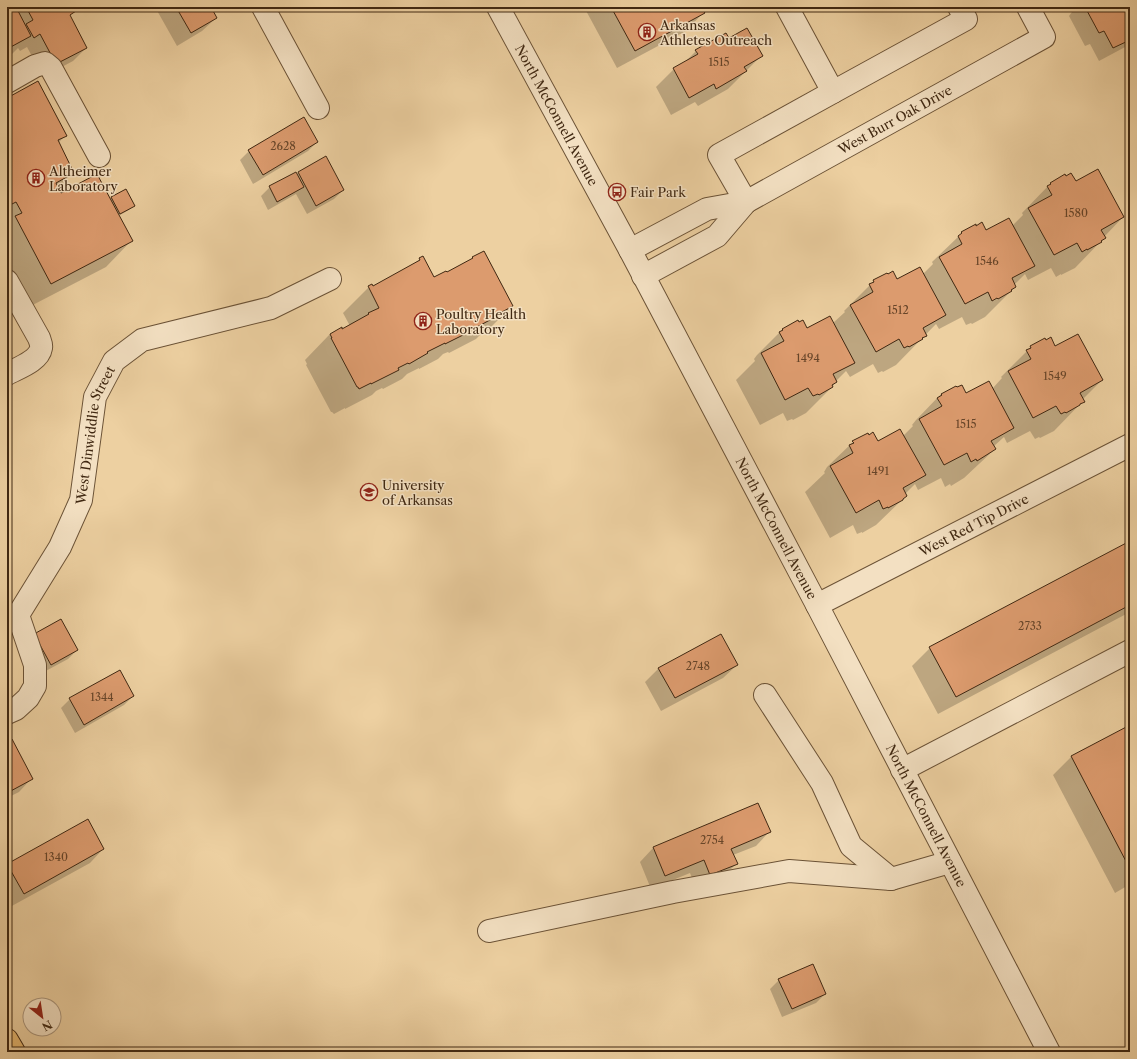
<svg xmlns="http://www.w3.org/2000/svg" width="1137" height="1059" viewBox="0 0 1137 1059" font-family="'Libre Caslon Text',serif">
	<rect width="100%" height="100%" fill="#edd0a1"/>
	<filter id="stains"><feTurbulence type="fractalNoise" baseFrequency=".005" numOctaves="4"/><feColorMatrix values="0 0 0 0 .2 0 0 0 0 .09 0 0 0 0 .02 0 0 0 .5 -.17"/></filter>
	<radialGradient id="worn" r=".72"><stop offset=".6" stop-color="#630" stop-opacity="0"/><stop offset="1" stop-color="#630" stop-opacity=".3"/></radialGradient>
	<path fill="#0003" d="M7 7H73L75 11 69 16 86 48 73 61 43 77 27 47 20 51 18 48 12 54 7 57Z
		M155 7H210L216 18 202 31 177 46Z
		M584 7H700L703 13 686 31 617 68Z
		M1070 7H1130V44L1127 46 1099 61 1090 44 1085 46 1069 16 1072 12Z
		M728 39 761 56 728 89 698 106 695 102 671 115 656 87 674 69 684 63 696 51Z
		M7 99 65 136 58 143 73 172 58 188 60 194 110 199 112 197 133 206 129 210 118 216 131 241 106 267 25 309 7 274Z
		M317 142 308 151 253 184 240 160 249 151Z
		M296 173V174L298 173 343 190 334 199 307 214 296 194 268 210 261 196 270 187Z
		M1051 183H1075L1123 217 1104 237V238L1075 268 1061 275V274L1056 277 1051 268 1028 280 1025 274 1014 285 1015 287 985 317 972 324 971 323 966 325 962 317 939 329 936 324 896 365 883 372 882 371 878 373 873 364 850 377 846 371 836 381V382L832 387 806 413 793 420 792 419 787 421 783 413 760 425 736 380 755 361 754 359 757 355 782 330 797 322 807 329 833 323 845 312 844 311 874 281 887 274 897 281 923 274 933 264 932 262 958 237 1012 226 1023 215 1022 213Z
		M484 252 512 306 487 331 480 335 476 339 449 353 448 352 443 354 438 359 419 369V368L407 374 402 379 383 389 382 388 376 391 372 395 345 409V408L334 414 332 412H331L306 365 307 364 305 360 330 334 350 326 343 313 369 287 372 286 373 287 413 265 420 259 423 257 434 278 446 274 469 261 473 258Z
		M1031 347H1055L1102 380 1082 400 1083 401 1054 431 1040 438 1039 437 1035 439 1030 431 1007 443 1004 437 993 447 995 449 964 478 951 486 950 484 945 487 941 478 918 490 915 484 905 494 906 496 876 525 862 533V532L857 534 853 525 830 538 805 492 825 473 824 472 827 467 853 442H878L903 436 913 426 912 425 916 420 941 394 966 395 992 389 1002 378 1001 377Z
		M1130 542V612L938 714 912 666 930 648Z
		M61 621 77 650 68 659 42 673 26 644Z
		M737 665 723 678 661 711 645 682 659 668Z
		M119 671 133 696 124 705 75 733 61 708 70 699Z
		M1130 726V891L1127 886 1115 893 1053 775 1071 757Z
		M7 743 32 778 19 792 7 798Z
		M758 805 769 832 756 846 733 855 736 864 723 877 696 888 690 873 651 889 640 862 653 848Z
		M103 849 90 863 10 907 7 902V866L8 865Z
		M779 980 825 994 816 1003 782 1017 770 989Z"/>
	<path fill="#dc9b6e" stroke="#402812" d="M7 7H16L31 36 7 49Z
		M26 7H74L76 11 70 15 87 48 56 64 40 34 34 38 26 24 33 20Z
		M176 7H211L217 18 191 33Z
		M611 7H701L705 13 635 51Z
		M1085 7H1130V40L1113 48 1104 31 1099 33Z
		M747 28 763 56 744 67 747 71 716 89 714 84 689 98 673 68 698 54 695 50 726 33 729 38Z
		M38 81 67 136 58 140 74 173 56 183 61 193 97 174 133 241 51 284 15 216 22 213 16 202 10 205 7 200V98Z
		M304 117 318 142 263 175 248 150Z
		M326 156 344 190 316 206 298 172Z
		M1098 169 1124 217 1101 230 1106 238 1101 241 1102 242 1087 250V249L1082 252 1077 243 1054 255 1028 208 1052 195 1047 186 1051 184 1050 183 1065 174 1066 176 1071 173 1076 181Z
		M296 172 304 187 277 202 269 186Z
		M126 189 135 206 120 214 111 197Z
		M1009 218 1035 266 1012 278 1016 287 1011 290 1012 291 998 299 997 298 992 301 988 292 965 304 939 257 962 244 958 236 962 233 961 232 976 224V226L982 222 986 230Z
		M484 251 513 306 502 312 503 313 475 328 474 327 464 332 465 334 445 344V343L427 352 428 353 409 364 408 363 398 368 399 370 371 384V383L359 389 358 387H357L331 338H332L330 334 342 327V329L369 314 368 313 379 308 368 286 372 284 373 286 420 260 419 258 423 256 434 277 446 271 447 272 473 258 472 257Z
		M920 267 946 315 923 328 927 336 922 338 923 339 909 347 908 346 904 348 899 339 876 352 850 305 873 292 869 284 874 282 873 280 887 273 888 274 893 271 897 279Z
		M830 316 855 363 833 374 837 382 832 385 833 387 819 395 818 394 813 396 808 388 785 400 761 353 784 341 779 332 783 330 782 329 798 320 799 322 803 320 807 328Z
		M1078 334 1103 380 1080 393 1085 402 1080 404V405L1066 413 1065 412 1061 414 1056 406 1033 418 1008 371 1031 359 1026 350 1031 348 1030 346 1045 338 1046 340 1051 337 1055 346Z
		M989 381 1014 428 991 441 996 449 977 461 976 459 971 462 967 453 944 465 919 419 942 406 937 398 942 395 941 394 956 386 957 387 962 385 966 393Z
		M900 429 926 475 903 488 907 496 903 499V500L888 508V507L883 509 879 500 856 513 830 466 853 453 849 445 854 443 852 441 868 433 869 435 873 432 878 441Z
		M1130 541V605L956 697 929 647Z
		M61 619 78 650 51 665 34 634Z
		M721 634 738 665 675 698 658 668Z
		M120 670 134 696 84 725 69 698Z
		M1130 725V869L1071 756Z
		M12 739 33 779 7 793V742Z
		M758 803 771 832 731 849 738 864 710 875 704 860 665 876 653 847Z
		M88 819 104 849 24 894 7 864Z
		M813 964 826 994 792 1009 778 979Z"/>
	<g fill="none" stroke-linecap="round" stroke-linejoin="round">
		<defs>
			<g id="minor">
				<path d="M263 7 318 108"/>
				<path id="s1" d="M498 7 630 250 817 605 1049 1052"/>
				<path d="M787 7 833 92 966 19 959 7"/>
				<path d="M7 82 35 66 45 63 51 68 99 156"/>
				<path d="M746 202 719 155 833 92"/>
				<path id="s2" d="M630 250 707 209 746 202 1044 37 1028 7"/>
				<path d="M643 276 717 236 746 202"/>
				<path d="M7 281 39 338C40 341 42 345 41 348 39 361 18 368 7 374"/>
				<path id="s3" d="M817 605 1130 445"/>
				<path d="M765 695 822 783 851 846 891 879"/>
				<path id="s4" d="M7 713 16 709 28 698 35 686V665L18 615 60 547 81 500 95 397 114 361 142 340 271 308 330 279"/>
				<path d="M902 770 1130 651"/>
				<path d="M489 931 673 892 789 871 891 879 950 862"/>
			</g>
			<path id="major" d="M7 1040 14 1052"/>
		</defs>
		<use href="#minor" stroke="#6b5236" stroke-width="24"/>
		<use href="#major" stroke="#402812" stroke-width="24"/>
		<use href="#minor" stroke="#f3e0c2" stroke-width="22"/>
		<use href="#major" stroke="#e6b870" stroke-width="22"/>
	</g>
	<defs>
		<symbol id="building-ring" viewBox="-11 -11 22 22"><circle r="9.5" fill="#f3e0c2" stroke="#8f2418" stroke-width="1.5"/><path d="M-4-6H4V6H1V3H-1V6H-4ZM-2.5-4.3h1.7v1.8h-1.7ZM.8-4.3h1.7v1.8H.8ZM-2.5-1h1.7V.8h-1.7ZM.8-1h1.7V.8H.8Z" fill="#8f2418"/></symbol>
		<symbol id="bus-ring" viewBox="-11 -11 22 22"><circle r="9.5" fill="#f3e0c2" stroke="#8f2418" stroke-width="1.5"/><path d="M-5-6H5V4H4V6H2V4H-2V6H-4V4H-5ZM-3.5-4V0h7V-4ZM-3.5 1.2v1.5H-2V1.2ZM2 1.2v1.5H3.5V1.2Z" fill="#8f2418"/></symbol>
		<symbol id="university-ring" viewBox="-11 -11 22 22"><circle r="9.5" fill="#f3e0c2" stroke="#8f2418" stroke-width="1.5"/><path d="M0-5L7-2L0 1L-7-2ZM-4 1L0 2.5L4 1V4Q0 6-4 4Z" fill="#8f2418"/></symbol>
	</defs>
	<g fill-rule="evenodd">
		<use href="#building-ring" x="637" y="22" width="20" height="20"/>
		<use href="#building-ring" x="26" y="168" width="20" height="20"/>
		<use href="#bus-ring" x="607" y="182" width="20" height="20"/>
		<use href="#building-ring" x="413" y="311" width="20" height="20"/>
		<use href="#university-ring" x="359" y="482" width="20" height="20"/>
	</g>
	<g text-anchor="middle" dominant-baseline="central" stroke-width="3" stroke-linejoin="round" paint-order="stroke">
		<g font-size="11" fill="#674529">
			<text x="719" y="62">1515</text>
			<text x="283" y="146">2628</text>
			<text x="1076" y="213">1580</text>
			<text x="987" y="261">1546</text>
			<text x="898" y="310">1512</text>
			<text x="808" y="358">1494</text>
			<text x="1055" y="376">1549</text>
			<text x="966" y="424">1515</text>
			<text x="878" y="471">1491</text>
			<text x="1030" y="626">2733</text>
			<text x="698" y="666">2748</text>
			<text x="102" y="697">1344</text>
			<text x="712" y="840">2754</text>
			<text x="56" y="857">1340</text>
		</g>
		<g font-size="13" fill="#402812" stroke="#f3e0c2" text-anchor="start">
			<text x="660" y="25">Arkansas<tspan x="660" dy="15">Athletes Outreach</tspan></text>
			<text x="49" y="171">Altheimer<tspan x="49" dy="15">Laboratory</tspan></text>
			<text x="630" y="192">Fair Park</text>
			<text x="436" y="314">Poultry Health<tspan x="436" dy="15">Laboratory</tspan></text>
			<text x="382" y="485">University<tspan x="382" dy="15">of Arkansas</tspan></text>
		</g>
		<g font-size="13" fill="#402812" stroke="#f3e0c2">
			<text stroke="none"><textPath href="#s1" startOffset="123">North McConnell Avenue</textPath></text>
			<text stroke="none"><textPath href="#s2" startOffset="297">West Burr Oak Drive</textPath></text>
			<text stroke="none"><textPath href="#s4" startOffset="312">West Dinwiddlie Street</textPath></text>
			<text stroke="none"><textPath href="#s3" startOffset="176">West Red Tip Drive</textPath></text>
			<text stroke="none"><textPath href="#s1" startOffset="591">North McConnell Avenue</textPath></text>
			<text stroke="none"><textPath href="#s1" startOffset="915">North McConnell Avenue</textPath></text>
		</g>
	</g>
	<rect width="1137" height="1059" fill="none" stroke="#edd0a1" stroke-width="24"/>
	<rect x="8" y="8" width="1121" height="1043" fill="none" stroke="#402812" stroke-width="2"/>
	<rect x="12" y="12" width="1113" height="1035" fill="none" stroke="#402812"/>
	<g transform="translate(42 1017) rotate(150)"><circle r="19" fill="#f3e0c2" stroke="#ab967c"/>
	<path d="M0-3L7 15L0 10L-7 15Z" fill="#8f2418"/>
	<text y="-6" font-size="11" font-weight="bold" text-anchor="middle" fill="#402812">N</text>
	</g>
	<rect width="100%" height="100%" filter="url(#stains)"/>
	<rect width="100%" height="100%" fill="url(#worn)"/>
</svg>
